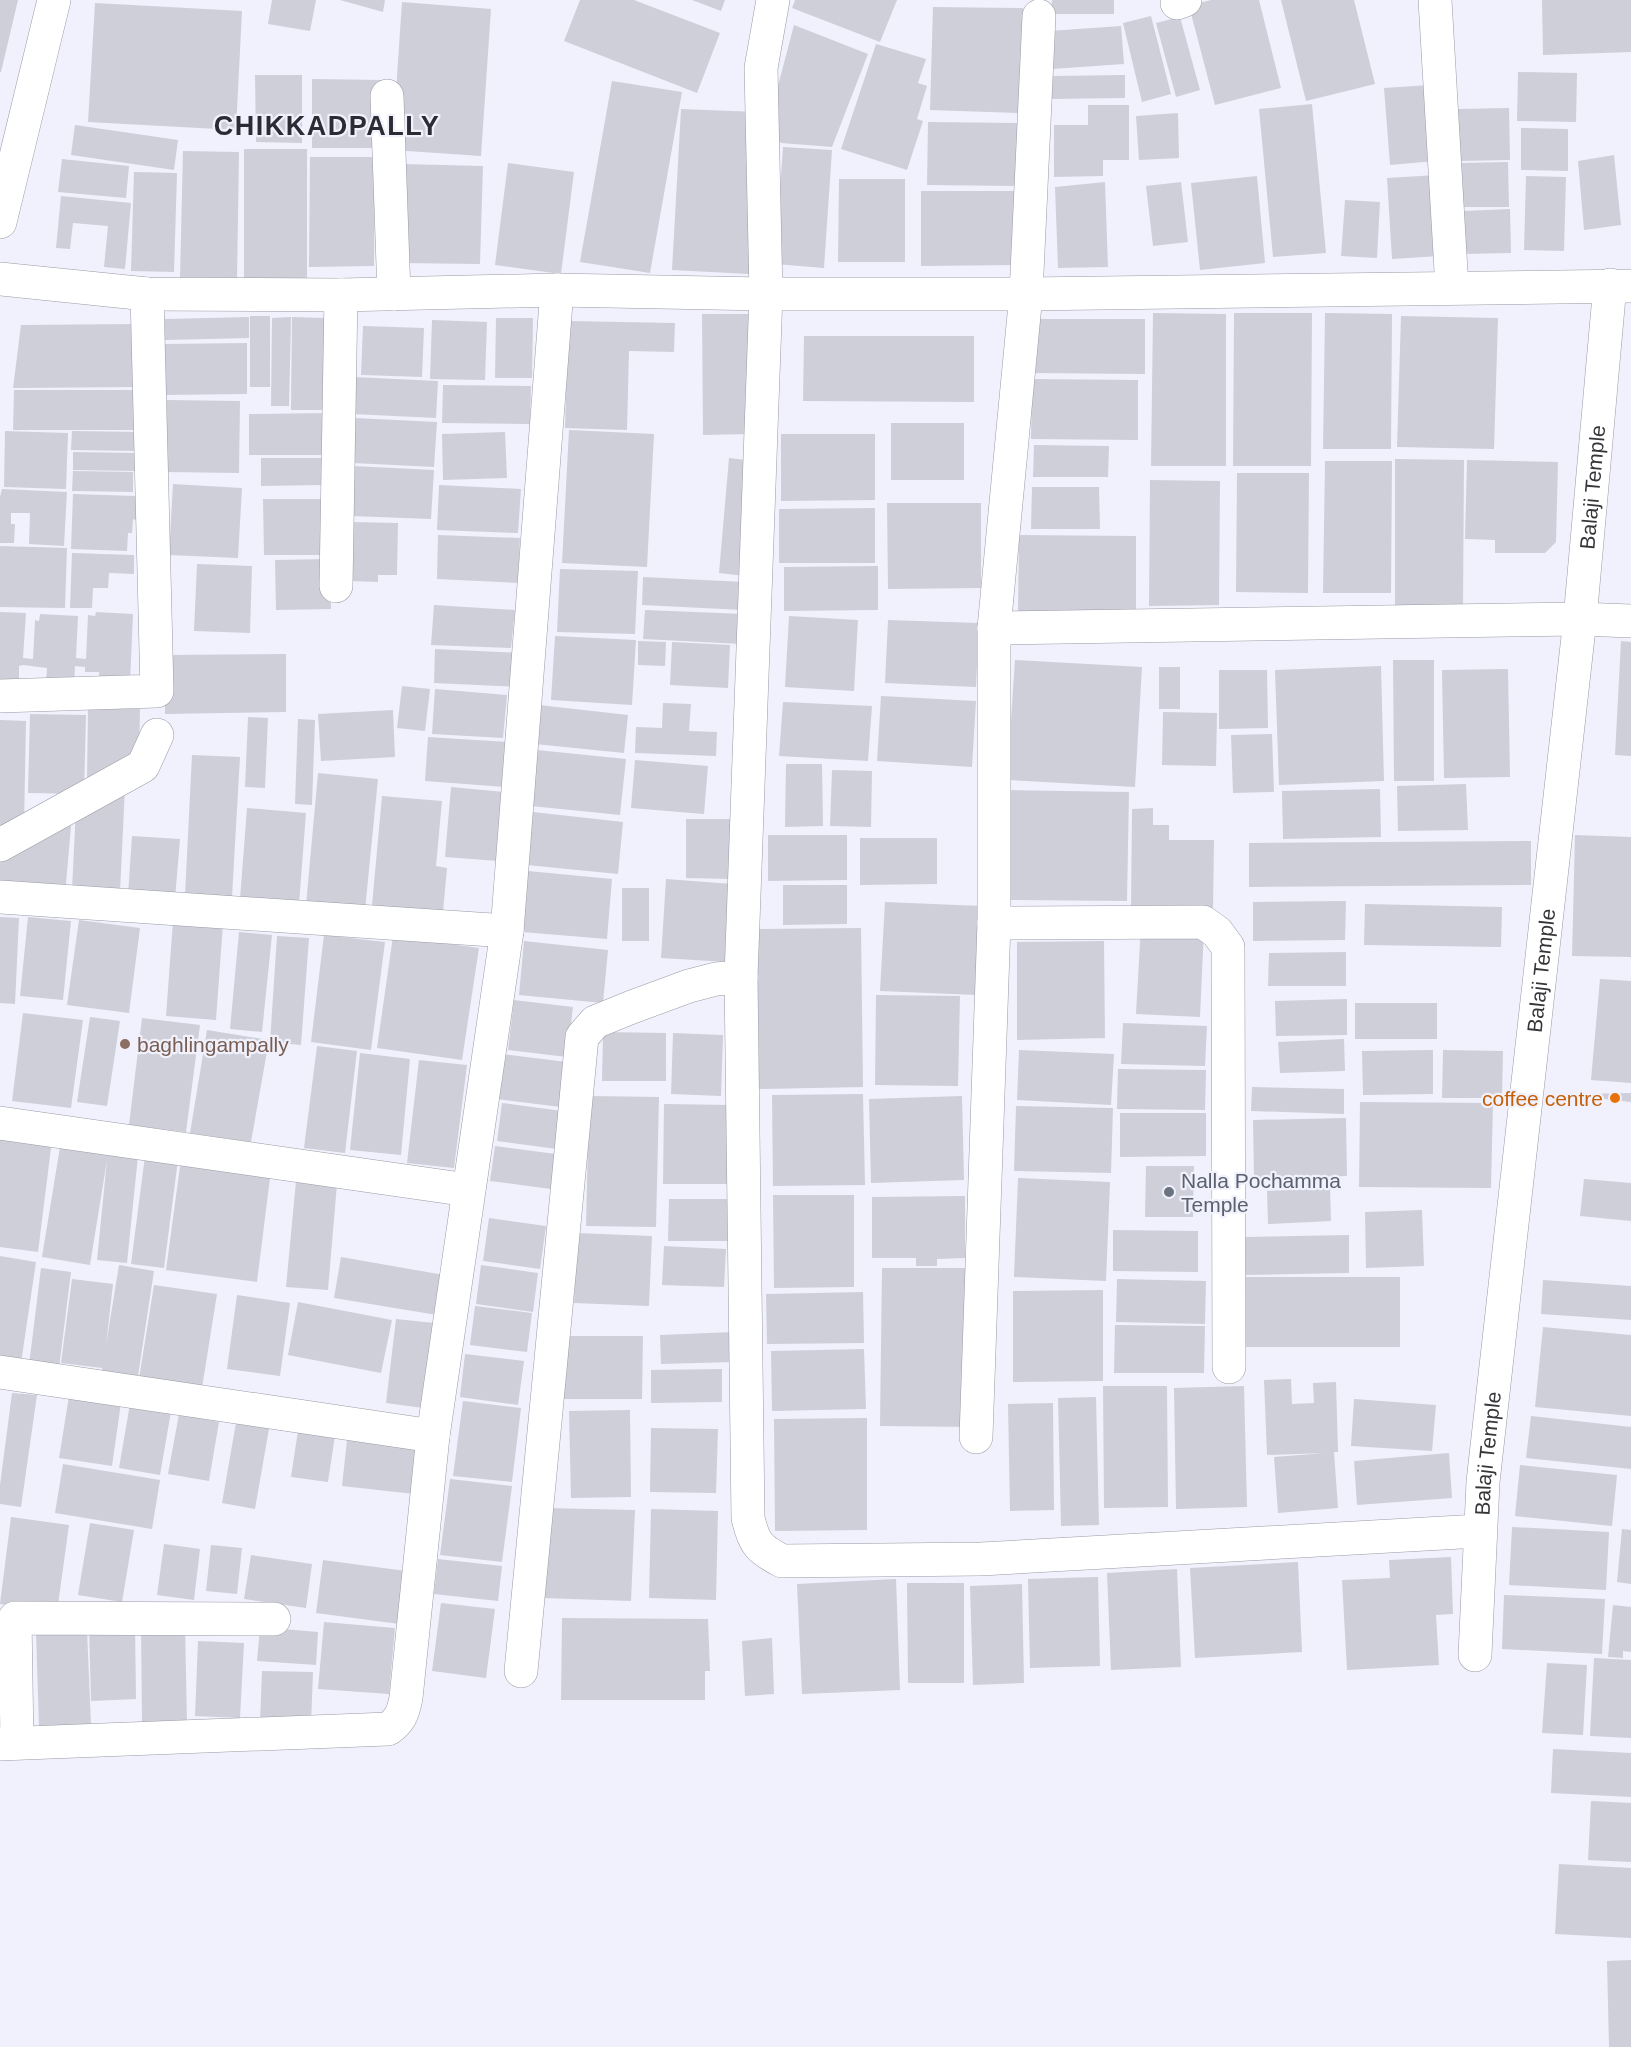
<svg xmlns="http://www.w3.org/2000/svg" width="1631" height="2047" viewBox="0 0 1631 2047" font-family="Arial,sans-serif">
	<rect width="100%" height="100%" fill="#f0f1fc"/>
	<path fill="#cecfd9" d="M0 0H18L1 72H0Z
		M272 0H316L310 31 268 24Z
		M340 0H385L383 12Z
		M580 0H634L720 33 697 93 564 41Z
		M692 0H725L721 11Z
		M795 0H897L880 42 792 8Z
		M1052 0H1114V14H1051Z
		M1211 0H1259L1281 88 1215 105 1189 6Z
		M1281 0H1354L1375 84 1306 101Z
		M1542 0H1631V52L1543 55Z
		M402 2 491 9 481 156 392 150Z
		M95 3 242 11 236 130 88 122Z
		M933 7 1023 8 1020 113 930 110Z
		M1151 16 1171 94 1142 102 1123 23Z
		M1180 17 1200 90 1176 97 1156 23Z
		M794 25 868 54 832 147 781 143 768 124Z
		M1121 26 1124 64 1052 69 1049 31Z
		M876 44 926 59 918 83 927 86 917 119 923 121 907 170 841 149Z
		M1518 72 1577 73 1576 122 1517 121Z
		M255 75H302V143L256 142Z
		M1125 75V98L1052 99V76Z
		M312 79 382 80V148H312Z
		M612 81 682 92 650 273 580 262Z
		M1429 85 1435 161 1390 165 1384 88Z
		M1312 104 1326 253 1273 257 1259 109Z
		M1088 105H1129V160H1103V176L1054 177V125H1088Z
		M1509 108 1510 160 1458 161V109Z
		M681 109 758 112 749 274 672 270Z
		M1178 113 1179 158 1139 160 1136 116Z
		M928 122 1022 123 1021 186 927 185Z
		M75 125 178 140 174 170 71 155Z
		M1521 128 1568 129V171L1521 170Z
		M783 147 832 150 824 268 775 264Z
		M244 149H307V279H244Z
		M183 151 239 152 237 279 180 278Z
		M1614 155 1621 225 1584 230 1578 161Z
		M310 157H375L374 266 309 267Z
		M62 159 129 166 126 198 58 192Z
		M1508 162 1509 207H1460V163Z
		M508 163 574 172 561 274 495 265Z
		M403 164 483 166 480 264 400 263Z
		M134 172 177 173 174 272 131 271Z
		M1437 175 1440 256 1392 259 1387 178Z
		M1257 176 1265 263 1200 270 1191 183Z
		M1526 176 1566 177 1564 251 1524 250Z
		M839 179H905V262H838Z
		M1105 182 1108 267 1058 268 1055 187Z
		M1181 182 1188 242 1153 246 1146 186Z
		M921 191H1020V265L921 266Z
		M61 196 131 203 125 269 104 267 108 226 73 223 70 249 56 248Z
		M1345 200 1380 202 1377 258 1341 256Z
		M1510 209 1511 253 1464 254 1463 211Z
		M1153 313 1226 314V466H1151Z
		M1234 313H1312L1311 466H1233Z
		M1325 313 1392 314 1391 449H1323Z
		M702 314H749V434L703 435Z
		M250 316H270V387H250Z
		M1401 316 1498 318 1494 449 1397 447Z
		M249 317V338L165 340V319Z
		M291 317 289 406H271L272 318Z
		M292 317 327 318 326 410H291Z
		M496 318H533L532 378H495Z
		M1029 319H1145V374L1029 373Z
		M432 320 487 322 485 380 430 379Z
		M568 321 675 323 674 352 629 351 627 430 565 428Z
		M138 324V387L13 388 21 325Z
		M363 326 424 328 422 377 361 375Z
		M804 336H974V402L803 401Z
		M247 343V394L164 395V344Z
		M354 377 438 381 436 418 352 414Z
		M1032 379 1138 380V440L1031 439Z
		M443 385 531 386 530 424 442 423Z
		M14 390H138L139 430H13Z
		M167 400 240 401 239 473 166 472Z
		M331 413V455H249V414Z
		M355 418 437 422 434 467 353 463Z
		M891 423H964V480H891Z
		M569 430 654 434 647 567 562 563Z
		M5 431 68 433 66 489 4 487Z
		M72 431 140 432 139 451 71 450Z
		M505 432 507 478 443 480 442 434Z
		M781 434H875V500L781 501Z
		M1034 445 1109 446 1108 477H1033Z
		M73 452 135 453V471L73 470Z
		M261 458H325V485L261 486Z
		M729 458 755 461 745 576 719 573Z
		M1395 459 1464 460 1463 611H1395Z
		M1467 460 1558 462 1556 542 1545 553H1495V540L1465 539Z
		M1325 461H1392L1391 593H1323Z
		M353 466 434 470 431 519 351 516Z
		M73 471 133 472V492L72 491Z
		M1237 473H1309L1308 593 1236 592Z
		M1150 480 1220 481 1219 605 1149 606Z
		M173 484 242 488 238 558 169 555Z
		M439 485 521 489 518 533 437 530Z
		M1032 487H1099L1100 529H1031Z
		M2 489 67 492 64 546 29 544 30 513H11V524H15L14 543H0V497Z
		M73 494 137 496 136 520 133 519 132 533H128L127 551 71 549Z
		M263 499H326L328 555H264Z
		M887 503H981V588L888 589Z
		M875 508V563H779V509Z
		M351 522 398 523 397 575H378V582L349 581Z
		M438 535 520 538 518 583 437 579Z
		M1019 535 1136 536V613H1018Z
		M0 546 67 548 65 608 0 607Z
		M72 553 134 555V574L109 573 108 588H93L92 608H70Z
		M330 559 331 609 276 610 275 560Z
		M197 564 252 566 250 633 194 631Z
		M878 566V610L784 611V567Z
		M560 569 638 571 635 634 557 632Z
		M643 577 744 582 743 610 642 605Z
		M434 605 515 610 511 648 431 645Z
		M645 610 743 614 741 644 643 639Z
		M0 612 26 613 23 658 33 659 35 620 39 621 40 614 78 616 76 658 86 659 88 615 95 616 96 612 133 614 130 683 99 682V672H85V667L75 666 74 684 46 682 47 668 23 665 19 666V682L0 681Z
		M789 616 858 620 854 691 785 687Z
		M888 620 979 623 976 687 885 683Z
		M555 636 636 640 632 705 551 700Z
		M638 641 666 642 665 666 638 665Z
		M1621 641 1631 642V756L1615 755Z
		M672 642 730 645 728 688 670 685Z
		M435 649 523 653 521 687 434 683Z
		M286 654V712L165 714V655Z
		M1015 660 1142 667 1135 787 1007 780Z
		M1393 660H1434V781H1394Z
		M1381 666 1384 781 1279 785 1275 670Z
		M1159 667H1180V709H1159Z
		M1508 669 1510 777 1444 778 1442 670Z
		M1219 670H1267L1268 728 1219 729Z
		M402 686 430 689 425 731 397 728Z
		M435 689 507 695 503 738 432 734Z
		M881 696 976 701 972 767 877 761Z
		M783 702 872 706 868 761 779 756Z
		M663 703 691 704 689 731 717 732 716 756 635 753 636 727 662 728Z
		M539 705 628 715 624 753 535 744Z
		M88 708 140 709 139 757 87 780Z
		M393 710 395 757 321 761 318 714Z
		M1163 712 1217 713 1216 766 1162 765Z
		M30 714 86 715 84 794 28 793Z
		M248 717 268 718 265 788 245 787Z
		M298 719 315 720 312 805 295 804Z
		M0 720 26 721 24 826 0 825Z
		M1272 734 1274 792 1233 793 1231 735Z
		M428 737 508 742 505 787 425 781Z
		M537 750 626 759 620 815 531 806Z
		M192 755 240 757 232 897 185 895Z
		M635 760 708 766 704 814 631 808Z
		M786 764H822L823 826 785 827Z
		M832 770 872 771 871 827 830 826Z
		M318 773 378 779 365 910 306 905Z
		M1466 784 1468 830 1398 831 1397 786Z
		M125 787 120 892 72 889 76 809Z
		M451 787 504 792 498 861 445 857Z
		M1380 789 1381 837 1283 839 1282 791Z
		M1006 790 1129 792 1127 901 1004 900Z
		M382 796 442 801 436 866 447 868 442 922 371 916Z
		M247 808 306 813 299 904 240 899Z
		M1153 808V825H1169V840H1214L1213 909 1131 908 1132 809Z
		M533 812 623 822 618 874 527 865Z
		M72 815 65 895 0 890V850Z
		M686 819H731L730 879 686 878Z
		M768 835H847V880L768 881Z
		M1575 835 1631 837V957L1572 956Z
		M132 836 180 839 175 899 128 895Z
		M860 838H937V884L860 885Z
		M1531 841V885L1249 887V843Z
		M528 871 612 879 607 939 522 932Z
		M666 879 732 884 727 962 661 958Z
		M783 885H847V924L783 925Z
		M622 888H649V941H622Z
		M1346 901 1345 940 1253 941V902Z
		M885 902 981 906 977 995 880 991Z
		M1365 904 1502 907 1501 947 1364 945Z
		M0 917 19 918 15 1004 0 1003Z
		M28 917 71 921 63 1000 20 996Z
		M79 920 140 928 129 1013 67 1005Z
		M173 921 223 924 216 1020 166 1016Z
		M1141 925 1204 929 1200 1017 1136 1014Z
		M861 928 863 1087 759 1089 757 929Z
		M239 932 272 935 262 1032 230 1029Z
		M324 935 385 942 371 1050 311 1042Z
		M277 936 309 938 301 1045 270 1042Z
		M393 936 479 948 462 1060 377 1048Z
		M524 941 608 950 603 1003 519 995Z
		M1104 941 1105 1038 1017 1040V942Z
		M1346 952V986H1268L1269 953Z
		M1600 979 1631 981V1083L1591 1080Z
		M876 995 960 996 958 1086 875 1085Z
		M1347 999V1035L1276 1036 1275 1001Z
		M514 1000 573 1007 567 1057 508 1050Z
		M1355 1003H1437V1039H1355Z
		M23 1013 83 1020 71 1108 12 1101Z
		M90 1017 120 1021 107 1106 77 1102Z
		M142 1018 200 1025 186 1132 129 1125Z
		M1123 1023 1207 1026 1205 1066 1121 1064Z
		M207 1030 269 1040 251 1142 190 1133Z
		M603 1032 666 1033V1081H602Z
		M673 1033 723 1035 721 1096 671 1094Z
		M1344 1039 1345 1071 1280 1073 1278 1042Z
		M317 1046 357 1051 345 1153 304 1148Z
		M1019 1050 1114 1054 1111 1105 1017 1100Z
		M1433 1050V1094L1363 1095 1362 1051Z
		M1443 1050 1503 1051 1502 1098H1442Z
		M360 1053 410 1059 401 1155 350 1150Z
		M503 1054 567 1062 561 1107 497 1099Z
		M419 1060 467 1065 454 1168 407 1163Z
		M1118 1069 1206 1070 1205 1110 1117 1109Z
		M1252 1087 1344 1089V1114L1251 1111Z
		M1631 1093V1102L1577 1096V1094Z
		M863 1094 865 1185 773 1186 772 1095Z
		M589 1096 659 1097 656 1227 586 1226Z
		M962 1096 964 1180 871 1183 869 1099Z
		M1360 1102 1493 1103 1491 1188 1359 1187Z
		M502 1103 562 1111 557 1149 497 1141Z
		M664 1104 731 1105 730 1184H663Z
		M1016 1106 1113 1108 1111 1173 1014 1171Z
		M1120 1113H1206V1156L1120 1157Z
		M1346 1118 1347 1176 1254 1179 1253 1120Z
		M0 1134 52 1140 38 1252 0 1247Z
		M495 1146 556 1154 551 1189 490 1181Z
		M60 1147 138 1156 127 1263 97 1260 107 1160 90 1265 42 1257Z
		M145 1156 178 1160 164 1268 131 1264Z
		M181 1159 271 1170 257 1282 166 1270Z
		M1146 1166H1194L1193 1217H1145Z
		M1018 1178 1110 1182 1106 1281 1014 1277Z
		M1584 1179 1631 1183V1221L1580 1216Z
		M296 1181 337 1184 328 1290 286 1287Z
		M1330 1188 1331 1221 1268 1224 1267 1191Z
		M773 1195H854V1287L774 1288Z
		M965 1196V1258L937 1259V1266H916V1258H872V1197Z
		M669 1199H733L732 1241H668Z
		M1422 1210 1424 1266 1366 1268 1365 1212Z
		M489 1218 546 1226 540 1269 483 1261Z
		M1113 1230 1198 1231V1272L1113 1271Z
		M577 1233 652 1236 649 1306 574 1303Z
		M1349 1235V1273L1244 1275V1237Z
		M664 1246 726 1249 724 1287 662 1285Z
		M0 1256 36 1262 21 1363 0 1360Z
		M341 1257 444 1275 437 1315 334 1298Z
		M119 1265 154 1271 138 1376 102 1371V1368L61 1363 72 1279 113 1284 106 1345Z
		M481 1265 538 1273 533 1312 476 1304Z
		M41 1268 71 1272 59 1368 29 1365Z
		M882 1268H971V1427L880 1426Z
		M1246 1277H1400V1347H1246Z
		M1117 1279 1206 1281 1205 1324 1116 1322Z
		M1543 1280 1631 1286V1320L1541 1314Z
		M154 1285 217 1294 201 1394 138 1385Z
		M1103 1290V1381L1013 1382V1291Z
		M863 1292 864 1343 767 1344 766 1294Z
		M237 1295 290 1303 280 1376 227 1369Z
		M298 1302 392 1320 381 1373 288 1355Z
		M475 1306 532 1313 527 1352 470 1345Z
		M396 1319 434 1323 423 1408 386 1403Z
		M1115 1325 1205 1326 1204 1373H1114Z
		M1543 1327 1631 1335V1416L1535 1407Z
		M733 1332 735 1362 661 1364 660 1335Z
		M565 1336H643L642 1399H564Z
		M864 1349 866 1409 772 1411 771 1351Z
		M465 1354 524 1361 518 1405 460 1397Z
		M722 1369V1402L651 1403V1370Z
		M1291 1379 1292 1404 1314 1403 1313 1383 1336 1382 1338 1452H1334L1338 1508 1278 1513 1274 1457 1325 1453 1267 1455 1264 1380Z
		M1103 1386H1167L1168 1507 1104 1508Z
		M1244 1386 1247 1507 1176 1509 1174 1388Z
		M12 1393 37 1395 21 1507 0 1504V1485Z
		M69 1396 121 1403 112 1466 59 1458Z
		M1096 1397 1099 1525 1061 1526 1058 1398Z
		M131 1398 172 1406 160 1475 119 1468Z
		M1354 1399 1436 1405 1432 1451 1351 1446Z
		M463 1401 521 1408 512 1482 453 1476Z
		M1053 1403 1054 1510 1010 1511 1008 1404Z
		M630 1410 631 1497 571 1498 569 1411Z
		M179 1414 219 1422 209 1481 168 1474Z
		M1531 1416 1631 1427V1469L1526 1458Z
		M237 1417 270 1423 255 1509 222 1503Z
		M867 1418V1530L775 1531 774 1419Z
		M299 1424 336 1429 328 1482 291 1477Z
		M651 1428 718 1429 716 1493 650 1492Z
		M348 1431 420 1440 414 1494 342 1486Z
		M1449 1453 1452 1498 1357 1505 1354 1461Z
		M63 1464 160 1480 152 1529 55 1513Z
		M1520 1465 1617 1475 1612 1526 1515 1516Z
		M450 1479 512 1486 502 1562 440 1555Z
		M545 1508 635 1510 631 1601 542 1598Z
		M651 1509 718 1511 716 1600 649 1598Z
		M11 1517 69 1525 57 1612 0 1604Z
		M90 1523 134 1530 122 1602 78 1595Z
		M1512 1527 1609 1532 1606 1590 1509 1585Z
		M1622 1529 1631 1530V1584L1617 1582Z
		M164 1544 200 1549 194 1600 157 1595Z
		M211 1545 242 1548 237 1594 206 1591Z
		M251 1555 312 1564 306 1608 244 1599Z
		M1451 1557 1453 1614 1436 1615 1439 1665 1347 1670 1342 1580 1390 1578 1389 1560Z
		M438 1559 502 1566 498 1601 434 1594Z
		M323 1560 406 1571 399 1624 316 1613Z
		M1298 1562 1302 1652 1195 1658 1190 1568Z
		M1177 1569 1181 1667 1111 1670 1107 1573Z
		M1098 1577 1100 1666 1030 1668 1028 1579Z
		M896 1579 900 1690 802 1694 797 1584Z
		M907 1583H964V1683H908Z
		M1022 1584 1024 1683 973 1685 970 1586Z
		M1504 1595 1605 1599 1602 1654 1502 1649Z
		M441 1603 495 1609 486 1678 432 1671Z
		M1613 1605 1631 1607V1652L1623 1651V1658L1608 1657Z
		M562 1618 708 1619 710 1671H705V1700H561Z
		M324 1622 395 1628 389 1694 318 1689Z
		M185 1625 187 1723 142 1724 141 1626Z
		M135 1626 136 1699 91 1701 89 1627Z
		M260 1627 318 1632 316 1665 257 1661Z
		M87 1630 91 1725 39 1727 36 1632Z
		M772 1638 774 1694 745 1696 742 1641Z
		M198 1641 244 1643 240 1718 195 1716Z
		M1594 1658 1631 1660V1738L1590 1736Z
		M1547 1663 1587 1665 1583 1735 1542 1733Z
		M262 1671 313 1672 311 1724 260 1723Z
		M1553 1749 1631 1753V1797L1551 1793Z
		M1591 1801 1631 1803V1862L1588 1860Z
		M1559 1864 1631 1868V1938L1555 1934Z
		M1631 1960V2047H1609L1607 1961Z"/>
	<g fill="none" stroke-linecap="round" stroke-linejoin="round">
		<defs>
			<g id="minor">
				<path d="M773 0 761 68 766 294 741 977 748 1518C754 1544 759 1549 782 1561L981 1559 1479 1531"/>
				<path d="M1435 0 1452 288"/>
				<path d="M1177 3 1185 0"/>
				<path d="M387 96 394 294"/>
				<path d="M0 222 54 0"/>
				<path d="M336 586 341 295"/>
				<path d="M994 628 1580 619 1631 621"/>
				<path d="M0 696 157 691 147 294"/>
				<path d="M0 845 143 766 157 735"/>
				<path d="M0 897 507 931"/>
				<path d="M994 923 1203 922 1217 932 1228 947 1229 1367"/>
				<path d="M0 1123 468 1190"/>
				<path d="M0 1372 433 1436"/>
				<path d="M976 1437 994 923V628L1026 294 1039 16"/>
				<path id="s1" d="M1475 1655 1483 1482 1580 619 1610 285"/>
				<path d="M521 1671 582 1037 595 1022 632 1007 689 986 716 979 741 977"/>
				<path d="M17 1743 15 1618 274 1619"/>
				<path d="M0 1744 388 1729C400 1721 403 1713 406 1698L433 1436 507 931 557 290"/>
			</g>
			<path id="tertiary" d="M0 279 147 294 341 295 557 290 766 294H1026L1631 286"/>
		</defs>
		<use href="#minor" stroke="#999ba4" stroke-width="34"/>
		<use href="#tertiary" stroke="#999ba4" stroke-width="34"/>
		<use href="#minor" stroke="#fff" stroke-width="33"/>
		<use href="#tertiary" stroke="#fff" stroke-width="33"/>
	</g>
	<circle fill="#8d6e63" stroke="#f0f1fc" stroke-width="2" cx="125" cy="1044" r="6"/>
	<circle fill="#e8710a" stroke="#f0f1fc" stroke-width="2" cx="1615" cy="1098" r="6"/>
	<circle fill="#6b7280" stroke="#f0f1fc" stroke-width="2" cx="1169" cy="1192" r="6"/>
	<g text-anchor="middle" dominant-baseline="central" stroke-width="4.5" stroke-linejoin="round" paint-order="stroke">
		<g font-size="21" fill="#36363a" stroke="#f0f1fc">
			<text stroke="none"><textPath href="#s1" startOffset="1174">Balaji Temple</textPath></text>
			<text stroke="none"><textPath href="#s1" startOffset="688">Balaji Temple</textPath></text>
			<text stroke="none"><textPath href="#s1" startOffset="202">Balaji Temple</textPath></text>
		</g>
		<g font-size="21" fill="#785e54" stroke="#f0f1fc" text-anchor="start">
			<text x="137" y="1044">baghlingampally</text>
		</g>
		<g font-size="21" fill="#c56008" stroke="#f0f1fc" text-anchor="end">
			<text x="1603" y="1098">coffee centre</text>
		</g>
		<g font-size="21" fill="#5b616d" stroke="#f0f1fc" text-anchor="start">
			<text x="1181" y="1180">Nalla Pochamma<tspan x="1181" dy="24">Temple</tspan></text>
		</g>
		<g font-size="27" font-weight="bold" letter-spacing="1.5" fill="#2a2b33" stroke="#f0f1fc">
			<text x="327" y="126">CHIKKADPALLY</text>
		</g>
	</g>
</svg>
